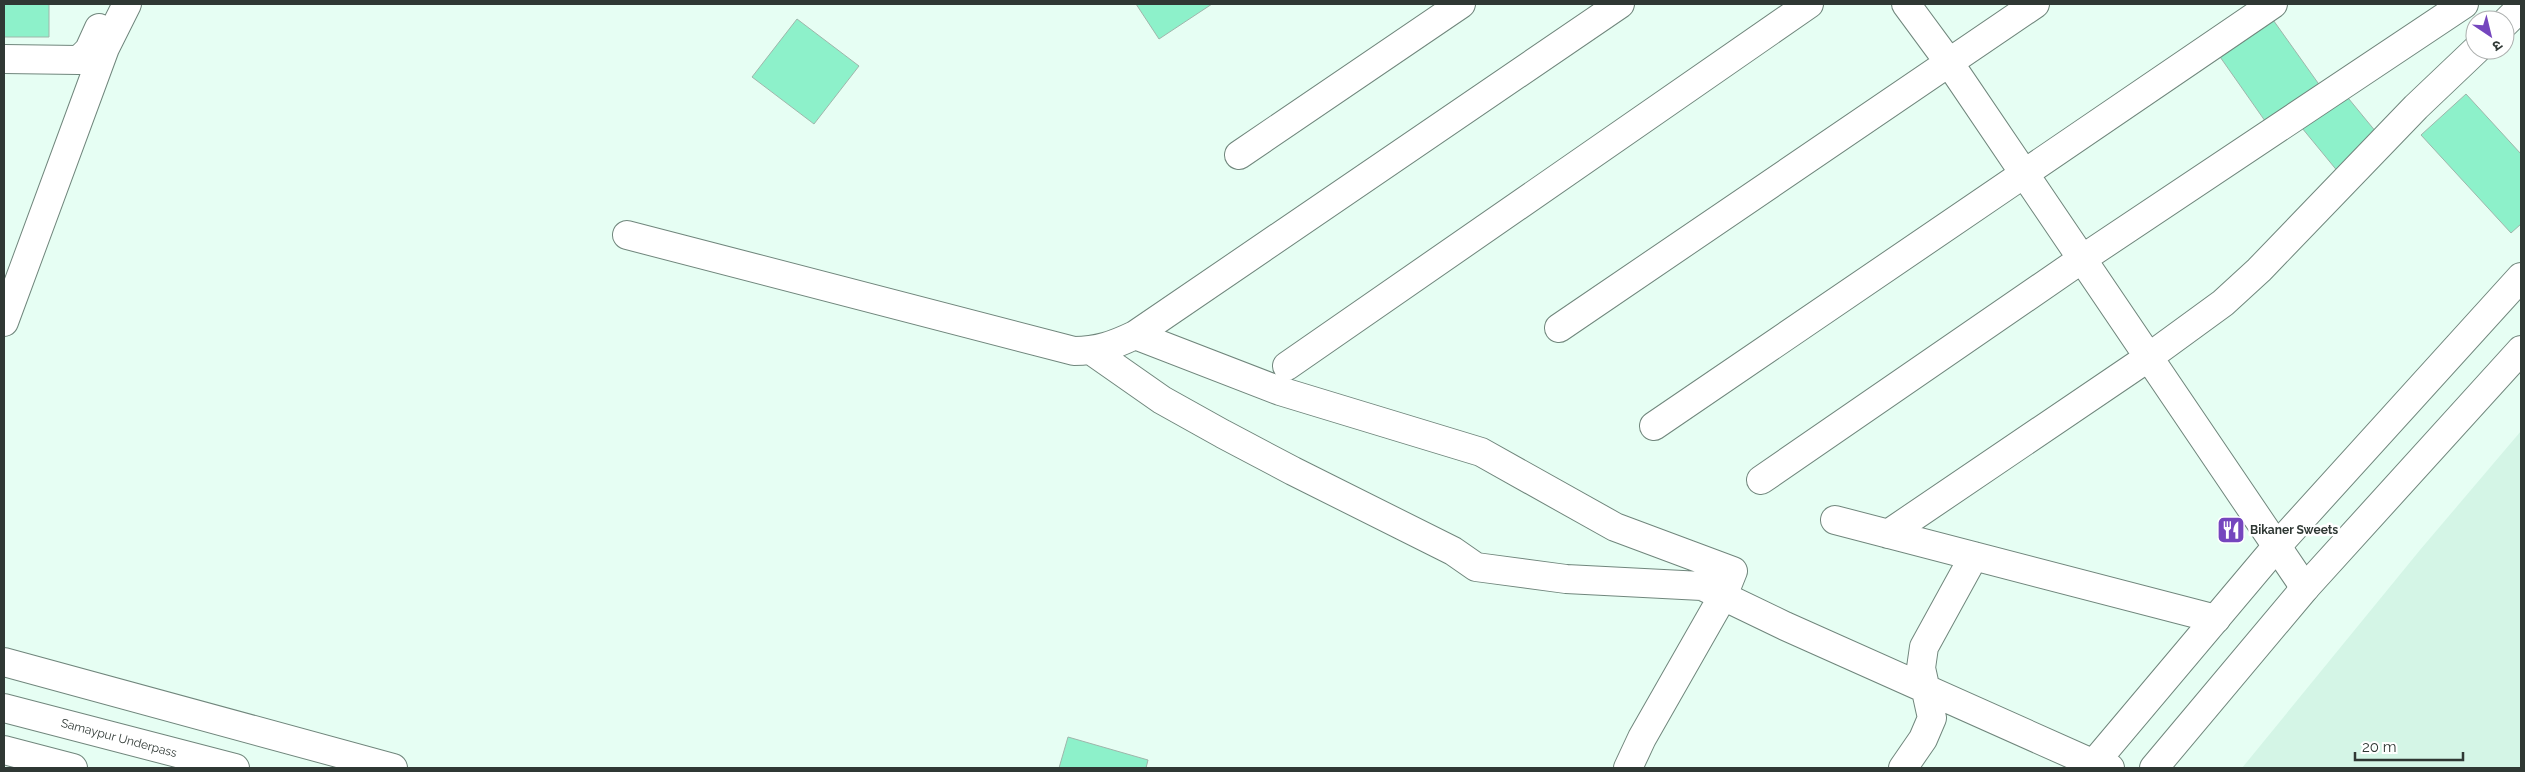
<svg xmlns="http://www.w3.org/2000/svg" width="2525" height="772" viewBox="0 0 2525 772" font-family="Raleway,'Noto Sans Devanagari',sans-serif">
	<rect width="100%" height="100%" fill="#e6fef3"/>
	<path fill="#d4f5e6" d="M2521 431V768H2242L2420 550Z"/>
	<path fill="#8df1ca" stroke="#9fb6ab" d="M4 4H49V37H4Z
		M1136 4H1212L1159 39Z
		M2271 17 2323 90 2270 128 2218 54Z
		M797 19 859 66 814 124 752 77Z
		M2344 93 2381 138 2339 173 2302 128Z
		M2466 94 2521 154V224L2511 233 2421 135Z
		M1068 737 1148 760 1146 768H1059Z"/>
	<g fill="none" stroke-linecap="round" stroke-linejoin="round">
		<defs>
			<path id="minor" d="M1906 4 1948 61 2305 588
				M2505 23 2521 7
				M4 59 79 60 89 50 99 28
				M1239 155 1461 4
				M627 235 1074 351C1098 351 1114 345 1135 335L1620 4
				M4 322 105 48 127 4
				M1559 328 2035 4
				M1135 335 1280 391 1481 452 1615 527 1733 571 1723 596 1642 738 1628 768
				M1092 351 1162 400 1223 434 1293 471 1453 551 1476 567 1566 579 1702 586 1785 626 2094 764 2110 768
				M1287 366 1809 4
				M1654 426 2273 4
				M1761 480 2082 259 2464 4
				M1835 520 2216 619
				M1888 534 2149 357 2223 303 2259 270 2416 107 2476 50
				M4 662 393 768
				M1903 768 1923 739 1932 718 1921 668 1924 647 1974 556"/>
			<path id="major" d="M4 708 235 768
				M4 750 73 768
				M2090 768 2277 546 2521 277
				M2154 768 2305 588 2521 350"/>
		</defs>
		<use href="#minor" stroke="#70867c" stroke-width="30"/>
		<use href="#major" stroke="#70867c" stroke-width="30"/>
		<use href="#minor" stroke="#fff" stroke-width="28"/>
		<use href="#major" stroke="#fff" stroke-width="28"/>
	</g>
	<defs>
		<symbol id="restaurant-square" viewBox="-11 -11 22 22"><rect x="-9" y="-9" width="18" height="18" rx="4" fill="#7546be" stroke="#fff"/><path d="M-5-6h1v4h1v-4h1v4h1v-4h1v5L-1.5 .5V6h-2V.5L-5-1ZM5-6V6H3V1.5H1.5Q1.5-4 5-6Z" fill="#fff"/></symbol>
	</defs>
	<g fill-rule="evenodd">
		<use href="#restaurant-square" x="2215" y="514" width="32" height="32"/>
	</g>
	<g text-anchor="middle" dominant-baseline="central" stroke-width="5" stroke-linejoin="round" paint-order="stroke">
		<g font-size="12" font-weight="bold" fill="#2f3834" stroke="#fff" text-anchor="start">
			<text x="2250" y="530">Bikaner Sweets</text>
		</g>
		<g font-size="12" fill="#2f3834" stroke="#fff">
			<text transform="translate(119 738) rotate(15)">Samaypur Underpass</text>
		</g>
	</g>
	<rect width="2525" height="772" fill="none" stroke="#2f3834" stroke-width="10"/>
	<g transform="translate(2490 35) rotate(145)"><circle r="24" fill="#ffffff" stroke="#acafae"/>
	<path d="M0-4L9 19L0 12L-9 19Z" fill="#7546be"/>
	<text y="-8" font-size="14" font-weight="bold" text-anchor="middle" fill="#2f3834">उ</text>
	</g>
	<path d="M2355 752v8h108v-8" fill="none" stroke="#2f3834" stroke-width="2.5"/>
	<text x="2362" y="752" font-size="15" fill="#2f3834" stroke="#ffffff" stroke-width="4" paint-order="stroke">20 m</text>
</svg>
